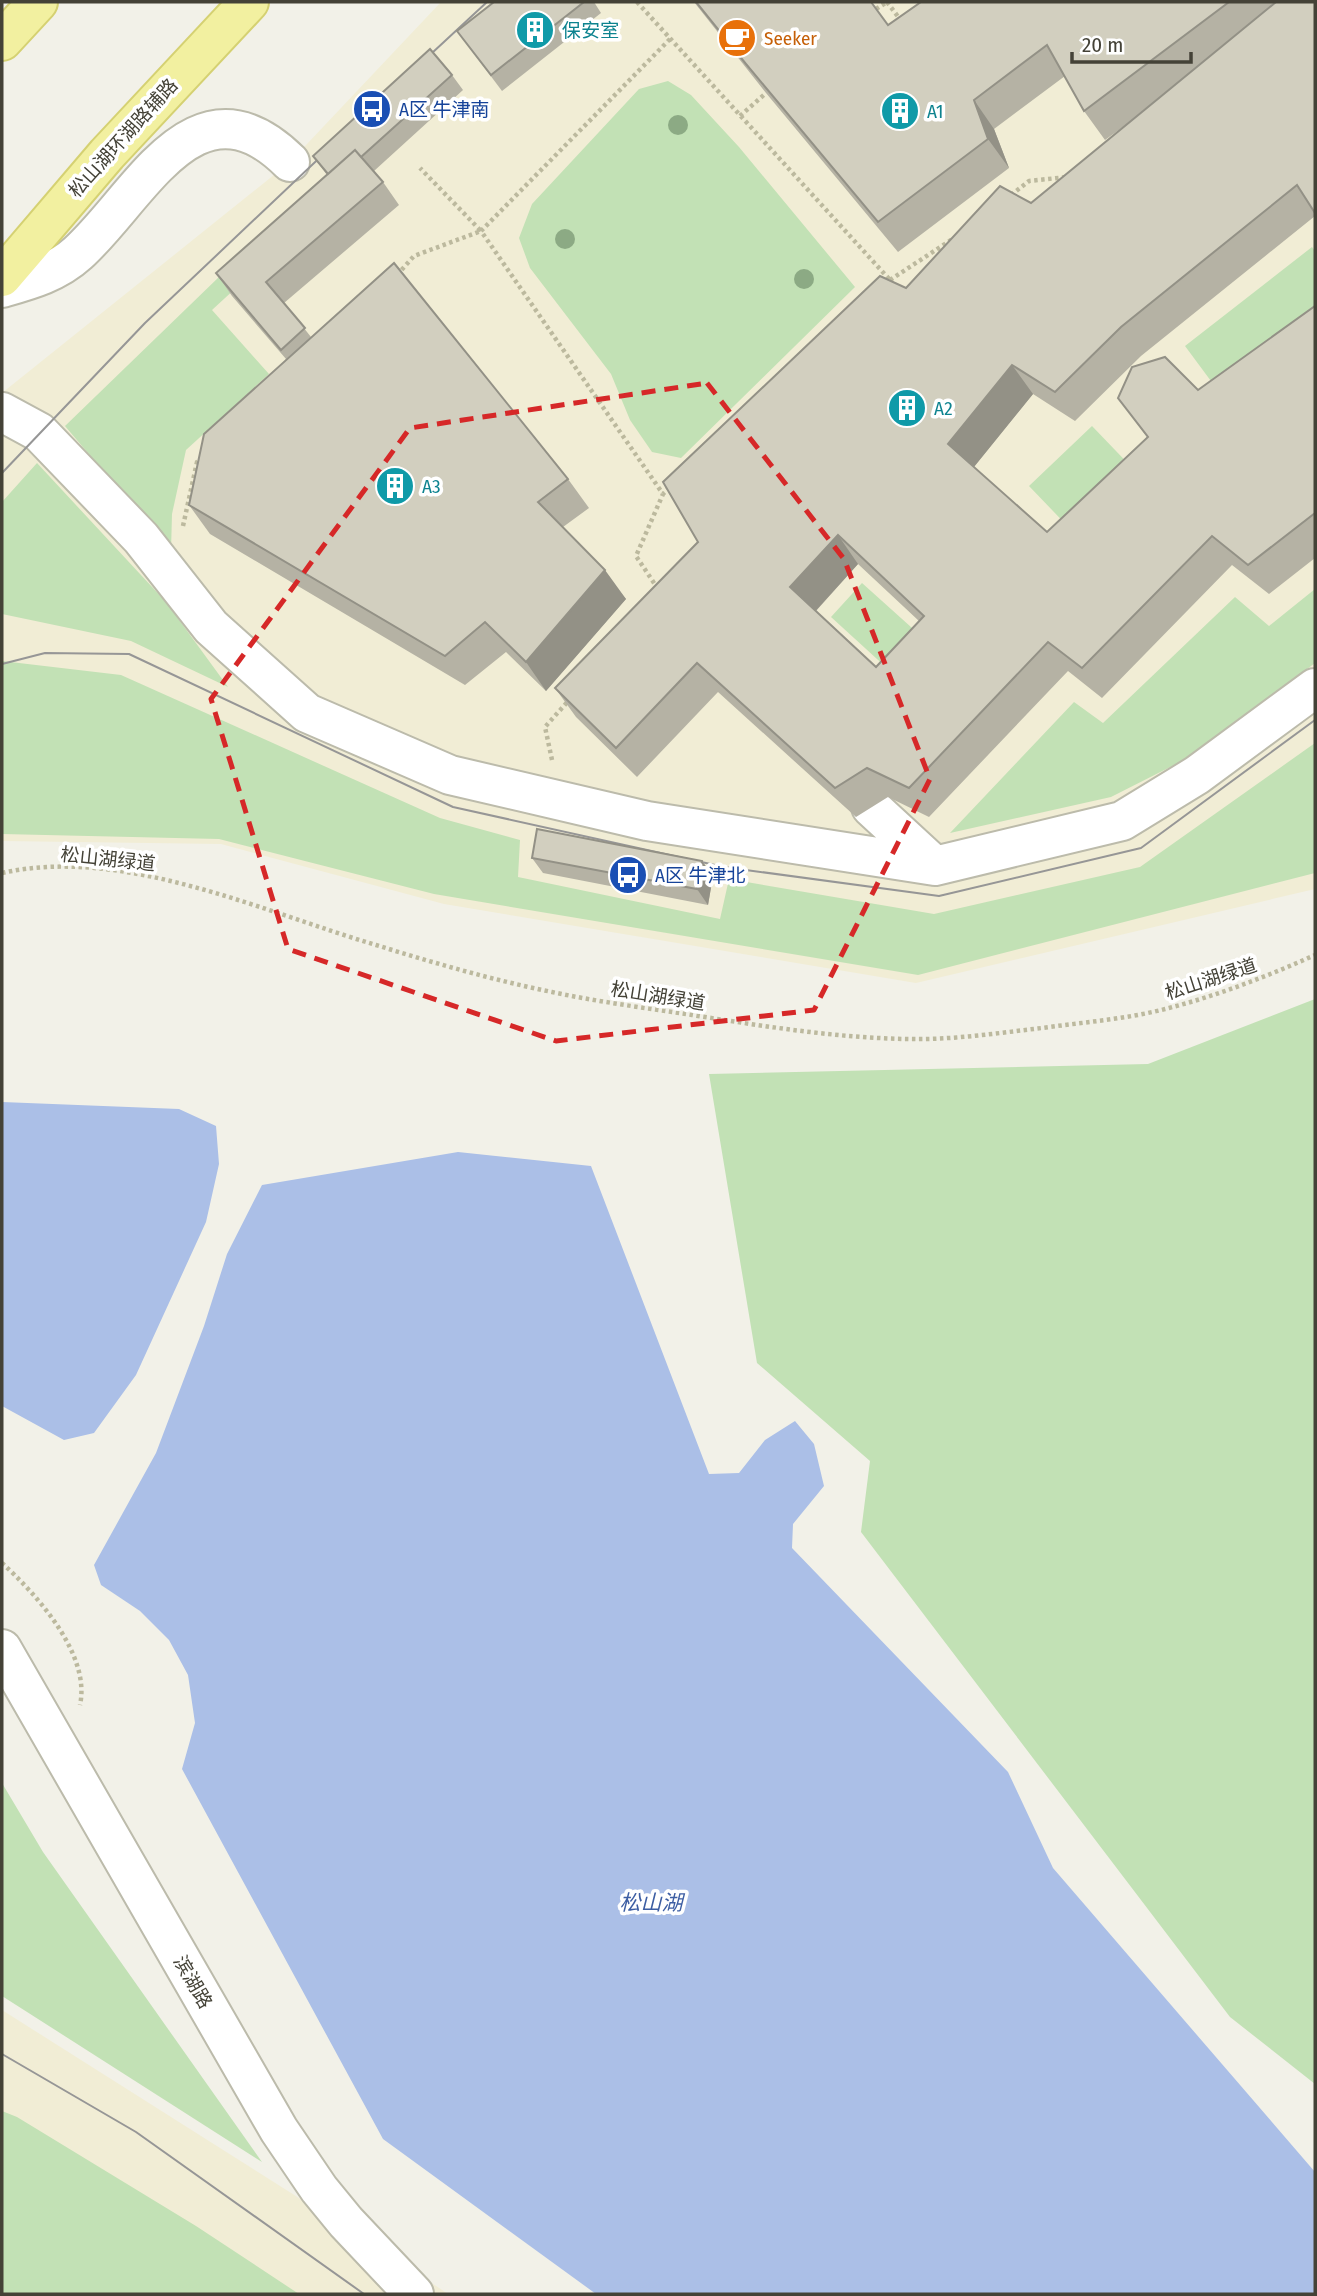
<svg xmlns="http://www.w3.org/2000/svg" width="1317" height="2296" viewBox="0 0 1317 2296" font-family="'Fira Sans Condensed','Noto Sans SC',sans-serif">
	<rect width="100%" height="100%" fill="#f2f1e8"/>
	<path fill="#f1edd5" d="M441 2H1315V889L916 983 444 904 221 844 2 841V393L290 162Z
		M2 2010 411 2269 448 2294H2Z"/>
	<path fill="#c2e1b5" d="M668 81 691 95 739 147 855 287 681 458 652 452 630 420 611 374 530 268 519 238 532 204 639 89Z
		M313 186 327 204 212 310 269 374 186 450 172 514 171 551 65 426Z
		M1312 247 1315 251V330L1225 400 1185 346Z
		M1092 426 1140 476 1077 536 1029 486Z
		M37 463 166 602 228 687 131 641 2 614V502Z
		M862 583 931 645 900 680 831 617Z
		M1315 589V663L1194 755 1111 797 950 833 1074 702 1103 723 1235 597 1269 626Z
		M2 661 121 675 440 818 520 840 518 877 720 919 729 879 934 914 1140 867 1315 743V873L918 975 434 894 219 839 2 834Z
		M1315 999V2084L1230 2017 861 1532 870 1461 757 1363 709 1074 1148 1064Z
		M2 1783 43 1852 262 2162 2 1996Z
		M2 2111 17 2117 196 2226 299 2294H2Z"/>
	<path fill="#abbfe7" d="M2 1102 179 1109 216 1126 219 1164 206 1222 136 1375 94 1433 64 1440 2 1406Z
		M458 1152 591 1166 709 1474 739 1473 765 1440 795 1421 814 1444 824 1486 793 1524 792 1548 1008 1772 1053 1868 1315 2172V2294H596L383 2139 182 1769 195 1723 188 1675 169 1640 140 1611 101 1585 94 1565 156 1453 204 1326 227 1254 262 1185Z"/>
	<g fill="none" stroke-linecap="round" stroke-linejoin="round">
		<defs>
			<path id="minor" d="M2 288C30 280 56 273 78 253 140 197 196 69 290 162
				M2 412 39 432 141 538 211 627 307 713 450 775 647 821 935 866 1122 821 1197 775 1315 688
				M871 807 935 866
				M2 1649 279 2130 319 2189 346 2222 414 2294"/>
			<path id="major" d="M2 41 38 2
				M2 277 107 154 249 2"/>
		</defs>
		<use href="#minor" stroke="#bcbbab" stroke-width="42"/>
		<use href="#major" stroke="#d5d172" stroke-width="42"/>
		<path stroke="#bcb99e" stroke-width="4.5" stroke-dasharray="3.5 3.5" stroke-linecap="butt" d="M637 2 890 280 887 283
			M887 2 902 22
			M876 9 887 2
			M670 39 481 231 663 494 671 486
			M740 116 766 93
			M1011 195 1029 181 1067 177
			M397 275 414 256 481 231 420 168
			M890 280 954 238
			M183 526 197 462 202 458
			M658 589 636 556 663 494
			M552 760 545 727 570 699
			M2 873C122 846 261 911 376 945 434 963 493 980 552 992 599 1002 646 1008 692 1015 763 1026 836 1038 908 1039 953 1040 998 1033 1042 1028 1085 1022 1128 1019 1169 1008 1219 995 1268 976 1315 955
			M2 1563C36 1594 91 1654 80 1705"/>
		<use href="#minor" stroke="#fff" stroke-width="38"/>
		<use href="#major" stroke="#f2f0a0" stroke-width="38"/>
		<path stroke="#969696" stroke-width="2" d="M418 66 487 2
			M2 473 145 323 331 147
			M2 664 45 653 129 654 453 807 724 867 939 896 1141 848 1315 720
			M2 2054 136 2132 364 2294"/>
	</g>
	<g fill="#8caa84">
		<circle cx="678" cy="125" r="10"/>
		<circle cx="565" cy="239" r="10"/>
		<circle cx="804" cy="279" r="10"/>
	</g>
	<path fill="#b5b2a4" fill-rule="evenodd" d="M494 2H594L601 13 502 91 457 31Z
		M694 2H871L888 25 921 2H1315V216L1141 356 1075 421 1033 394 974 467 1047 532 1147 437 1118 398 1198 390 1315 306V558L1269 594 1232 565 1102 698 1068 671 929 817 888 797 856 817 718 692 637 777 576 717 555 688 698 542 906 288 1031 203 1138 116 1105 140 1084 111 1065 76 994 129 1009 168 898 252 766 93ZM858 564 919 621 876 667 816 611Z
		M452 75 463 90 374 171 383 182 399 205 284 303 311 337 568 479 589 508 563 527 626 599 546 691 506 652 465 685 210 534 189 505 286 359 232 296 216 273 327 175 313 156Z
		M532 858 702 861 713 876 708 905 543 873Z"/>
	<path fill="#939186" d="M974 100 994 129 1009 168 988 139Z
		M1012 365 1033 394 969 473 948 444Z
		M838 535 858 564 811 616 790 587Z
		M605 570 626 599 546 691 526 662Z
		M702 861 713 876 708 905 697 889Z"/>
	<path fill="#d2cfbf" stroke="#939186" stroke-width="2" fill-rule="evenodd" d="M494 2H584L491 75 457 31Z
		M696 2H871L888 25 921 2H1229L1084 111 1047 45 974 100 988 139 878 222 746 64Z
		M1276 2H1315V213L1297 185 1121 327 1055 392 1012 365 948 444 1047 532 1148 437 1118 398 1132 367 1165 357 1198 390 1315 306V513L1248 565 1212 536 1082 668 1048 642 909 788 867 768 835 788 697 663 616 748 555 688 698 542 663 482 880 276 906 288 1000 186 1031 203ZM838 535 924 616 876 667 790 587Z
		M430 49 452 75 361 157 355 150 328 174 313 156Z
		M355 150 383 182 266 282 305 328 281 350 216 273Z
		M394 263 568 479 538 502 605 570 526 662 485 622 445 656 189 505 204 434Z
		M537 829 702 861 697 889 532 858Z"/>
	<path fill="none" stroke="#d62828" stroke-width="5" stroke-dasharray="14 9" stroke-linejoin="round" d="M707 383 844 559 930 779 814 1010 556 1041 288 949 211 699 410 428Z"/>
	<defs>
		<symbol id="building-disc" viewBox="-11 -11 22 22"><circle r="9.5" fill="#0f9aa8" stroke="#fff"/><path d="M-4-6H4V6H1V3H-1V6H-4ZM-2.5-4.3h1.7v1.8h-1.7ZM.8-4.3h1.7v1.8H.8ZM-2.5-1h1.7V.8h-1.7ZM.8-1h1.7V.8H.8Z" fill="#fff"/></symbol>
		<symbol id="cafe-disc" viewBox="-11 -11 22 22"><circle r="9.5" fill="#e8710a" stroke="#fff"/><path d="M-5.5-4.5H6V0H3Q3 3.5 0 3.5H-2.5Q-5.5 3.5-5.5 0ZM3-3.2v2h1.7v-2ZM-6 4.5H4V6H-6Z" fill="#fff"/></symbol>
		<symbol id="bus-disc" viewBox="-11 -11 22 22"><circle r="9.5" fill="#1a4fb4" stroke="#fff"/><path d="M-5-6H5V4H4V6H2V4H-2V6H-4V4H-5ZM-3.5-4V0h7V-4ZM-3.5 1.2v1.5H-2V1.2ZM2 1.2v1.5H3.5V1.2Z" fill="#fff"/></symbol>
	</defs>
	<g fill-rule="evenodd">
		<use href="#building-disc" x="513" y="8" width="44" height="44"/>
		<use href="#cafe-disc" x="715" y="16" width="44" height="44"/>
		<use href="#bus-disc" x="350" y="87" width="44" height="44"/>
		<use href="#building-disc" x="878" y="89" width="44" height="44"/>
		<use href="#building-disc" x="885" y="386" width="44" height="44"/>
		<use href="#building-disc" x="373" y="464" width="44" height="44"/>
		<use href="#bus-disc" x="606" y="853" width="44" height="44"/>
	</g>
	<g text-anchor="middle" dominant-baseline="central" stroke-width="7" stroke-linejoin="round" paint-order="stroke">
		<g font-size="19" fill="#0d838f" stroke="#fff" text-anchor="start">
			<text x="562" y="30">保安室</text>
			<text x="927" y="111">A1</text>
			<text x="934" y="408">A2</text>
			<text x="422" y="486">A3</text>
		</g>
		<g font-size="19" fill="#c56008" stroke="#fff" text-anchor="start">
			<text x="764" y="38">Seeker</text>
		</g>
		<g font-size="19" fill="#164399" stroke="#fff" text-anchor="start">
			<text x="399" y="109">A区 牛津南</text>
			<text x="655" y="875">A区 牛津北</text>
		</g>
		<g font-size="19" fill="#444237" stroke="#fff">
			<text transform="translate(123 138) rotate(-48)">松山湖环湖路辅路</text>
			<text transform="translate(108 859) rotate(6)">松山湖绿道</text>
			<text transform="translate(1211 979) rotate(-18)">松山湖绿道</text>
			<text transform="translate(658 996) rotate(9)">松山湖绿道</text>
			<text transform="translate(193 1982) rotate(60)">滨湖路</text>
		</g>
		<g font-size="21" font-style="italic" fill="#3d5ea3" stroke="#fff">
			<text x="651" y="1903">松山湖</text>
		</g>
	</g>
	<rect width="1317" height="2296" fill="none" stroke="#444237" stroke-width="7"/>
	<path d="M1072 52v10h119v-10" fill="none" stroke="#444237" stroke-width="3.5"/>
	<text x="1082" y="52" font-size="21" fill="#444237" stroke="#ffffff" stroke-width="5" paint-order="stroke">20 m</text>
</svg>
